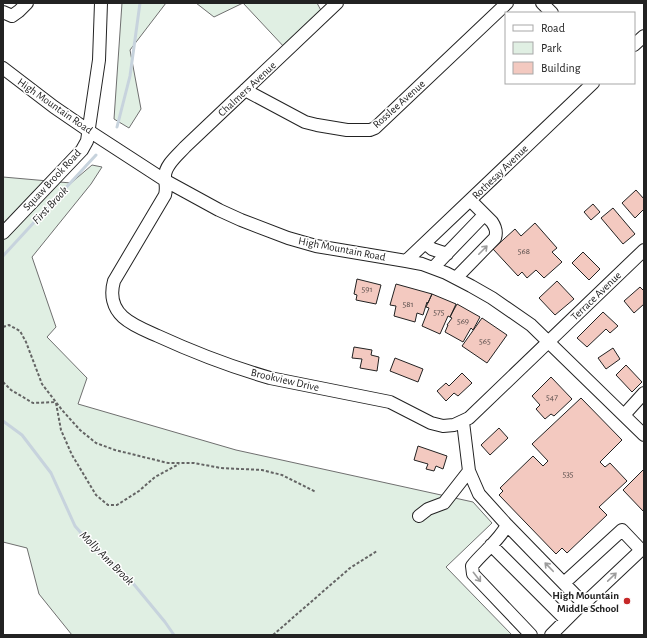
<svg xmlns="http://www.w3.org/2000/svg" width="647" height="638" viewBox="0 0 647 638" font-family="'Alegreya Sans',sans-serif">
	<rect width="100%" height="100%" fill="#fff"/>
	<path fill="#e0efe3" stroke="#6f6f6f" d="M122 3H166L130 50 141 109 129 128 114 119Z
		M196 3H317L324 16 286 49 243 3 214 17Z
		M92 165 102 167 91 184 32 257 56 327 47 337 87 378 78 404 236 450 473 502 492 523 446 567 512 635H72L39 594 27 548 3 542V177L71 183Z"/>
	<g fill="none" stroke-linecap="round" stroke-linejoin="round">
		<path stroke="#c7d3dd" stroke-width="3" d="M117 127 130 76 140 3
			M3 256 96 155
			M3 421 22 435 51 473 75 526 95 549 127 576 165 622 174 635"/>
	</g>
	<path fill="#f3c9c0" stroke="#222" d="M636 190 644 199V209L635 218 622 203Z
		M593 204 600 212 591 220 584 212Z
		M613 208 635 234 623 244 601 218Z
		M535 223 557 248 552 252 562 262 544 278 536 270 527 278 522 272 518 276 493 249 515 229 521 236Z
		M583 252 600 269 589 280 572 263Z
		M357 279 381 285 376 304 356 300 357 295 354 294Z
		M557 281 574 299 555 315 539 298Z
		M396 284 432 294 428 303 427 302 423 315 417 313 415 322 394 316 396 306 390 305Z
		M640 287 644 291V304L634 313 624 301Z
		M432 294 456 304 450 317 448 316 440 334 422 326 429 308 426 307Z
		M457 304 480 317 473 330 471 328 463 342 445 332 448 325H447L452 318 450 317Z
		M603 312 618 326 610 333 606 329 587 347 577 338Z
		M482 318 507 335 487 363 462 346Z
		M354 347 372 350 371 355 379 357 377 371 360 368 362 359 352 358Z
		M613 348 620 359 606 369 598 358Z
		M395 358 423 369 418 382 390 371Z
		M626 365 642 382 632 392 616 375Z
		M462 373 472 383 458 396 454 393 446 401 437 391 446 383 449 386Z
		M551 377 572 399 554 416 551 414 545 419 536 409 540 405 532 396Z
		M581 398 622 440 600 462 605 467 610 463 627 481 599 507 607 515 567 553 562 548 556 554 499 495 503 491 500 488 533 456 543 466 548 461 532 444Z
		M499 428 508 438 490 455 481 445Z
		M418 446 447 456 443 469 436 466 434 471 426 469 428 464 414 460Z
		M644 469V512L623 490Z"/>
	<g fill="none" stroke-linecap="round" stroke-linejoin="round">
		<defs>
			<path id="minor" d="M337 3 185 147C178 155 165 165 165 176 165 183 167 188 165 195L114 281C110 295 113 308 123 317 133 326 147 331 158 336 195 353 232 367 270 378L390 402 431 423 443 426 454 425 469 418 644 250
				M542 3 552 13
				M3 12 12 16 19 11 27 3
				M634 45 644 36
				M3 68 54 107 89 131 166 181 219 210 241 220 288 238 316 246 406 261 422 264 446 273 471 286 492 298 531 325 644 435
				M245 90 305 122 317 125 347 130H370L375 128 507 3
				M3 233 82 150 87 141 99 60 101 3
				M425 243 432 249 447 254
				M406 261 593 83
				M433 268 484 215
				M456 278 495 238C497 232 496 228 492 222L470 200
				M624 415 644 393
				M463 422 469 471 479 494 507 525 583 603 551 635
				M419 516 428 509 444 503 469 471
				M507 525C499 541 483 552 472 566L473 574 531 635
				M491 545 566 620
				M564 583 622 530 641 550 588 600 583 603"/>
		</defs>
		<use href="#minor" stroke="#222" stroke-width="14"/>
		<path stroke="#646464" stroke-width="2" stroke-dasharray="3 2" stroke-linecap="butt" d="M3 327 9 325 20 331 26 342 42 384 62 410 80 430 96 443 115 450 168 463H194L221 468 262 470 282 475 316 492
			M3 382 11 390 33 403 56 402
			M56 403 61 430 72 455 96 495 108 505H117L139 491 155 477 179 464
			M273 635 350 568 377 551"/>
		<use href="#minor" stroke="#fff" stroke-width="12"/>
	</g>
	<defs><path id="oneway-shaft" d="M-6 0H5M1.5-3L5.5 0L1.5 3" fill="none" stroke-width="1.6" stroke-linecap="round" stroke-linejoin="round"/></defs>
	<g stroke="#9c9c9c">
		<use href="#oneway-shaft" transform="translate(483 250) rotate(-45)"/>
		<use href="#oneway-shaft" transform="translate(549 567) rotate(-134)"/>
		<use href="#oneway-shaft" transform="translate(477 577) rotate(52)"/>
		<use href="#oneway-shaft" transform="translate(612 577) rotate(-44)"/>
	</g>
	<circle fill="#c62828" stroke="#fff" stroke-width="1.5" cx="627" cy="601" r="4"/>
	<g text-anchor="middle" dominant-baseline="central" stroke-width="3" stroke-linejoin="round" paint-order="stroke">
		<g font-size="9" fill="#564c4a">
			<text x="524" y="251">568</text>
			<text x="367" y="289">591</text>
			<text x="408" y="304">581</text>
			<text x="439" y="312">575</text>
			<text x="463" y="321">569</text>
			<text x="485" y="341">565</text>
			<text x="552" y="397">547</text>
			<text x="568" y="474">535</text>
		</g>
		<g font-size="11" fill="#222" stroke="#fff">
			<text transform="translate(247 89) rotate(-43)">Chalmers Avenue</text>
			<text transform="translate(399 104) rotate(-42)">Rosslee Avenue</text>
			<text transform="translate(55 106) rotate(35)">High Mountain Road</text>
			<text transform="translate(500 172) rotate(-44)">Rothesay Avenue</text>
			<text transform="translate(52 180) rotate(-47)">Squaw Brook Road</text>
			<text transform="translate(342 249) rotate(11)">High Mountain Road</text>
			<text transform="translate(596 296) rotate(-44)">Terrace Avenue</text>
			<text transform="translate(285 380) rotate(13)">Brookview Drive</text>
		</g>
		<g font-size="11" font-weight="bold" fill="#222" stroke="#fff" text-anchor="end">
			<text x="619" y="595">High Mountain<tspan x="619" dy="13">Middle School</tspan></text>
		</g>
		<g font-size="12" font-style="italic" fill="#222" stroke="#fff">
			<text transform="translate(50 205) rotate(-47)">First Brook</text>
			<text transform="translate(107 558) rotate(45)">Molly Ann Brook</text>
		</g>
	</g>
	<rect width="647" height="638" fill="none" stroke="#222222" stroke-width="8"/>
	<rect x="505" y="12" width="130" height="72" fill="#ffffff" stroke="#a7a7a7"/>
	<rect x="513" y="25" width="20" height="6" fill="#ffffff" stroke="#a7a7a7"/>
	<text x="541" y="32" font-size="12" fill="#222222">Road</text>
	<rect x="513" y="42" width="20" height="12" fill="#e0efe3" stroke="#a7a7a7"/>
	<text x="541" y="52" font-size="12" fill="#222222">Park</text>
	<rect x="513" y="62" width="20" height="12" fill="#f3c9c0" stroke="#a7a7a7"/>
	<text x="541" y="72" font-size="12" fill="#222222">Building</text>
</svg>
